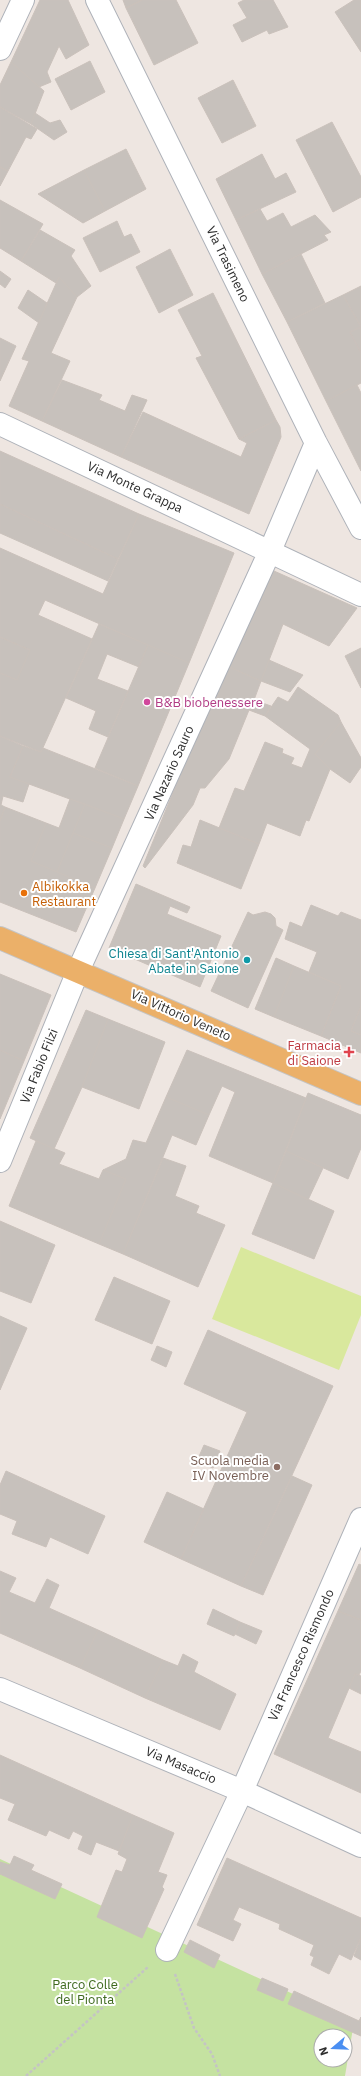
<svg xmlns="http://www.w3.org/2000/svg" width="361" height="2076" viewBox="0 0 361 2076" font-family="'IBM Plex Sans',sans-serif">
	<rect width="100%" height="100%" fill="#eee6e1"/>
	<path fill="#c5e2a1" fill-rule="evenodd" d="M0 1859 354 2022 345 2076H0ZM321 2036H345V2060H321Z"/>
	<path fill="#d9e89d" d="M241 1247 361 1296V1315L339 1370 212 1319Z"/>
	<path fill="#c7c1bc" stroke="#cac1bb" d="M40 0H68L89 45 66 59 59 46 47 72 51 82 39 87 11 62Z
		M123 0H142L126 8Z
		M142 0H176L198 43 154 65 126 8Z
		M244 0H273L288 27 269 34 267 30 242 42 233 25 247 18 238 3Z
		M354 0H361V52L335 12Z
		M90 61 105 92 71 110 55 79Z
		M11 62 44 91 31 124 0 107V85Z
		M233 80 256 126 222 143 198 98Z
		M0 107 37 129 31 139 26 137 8 171 0 167Z
		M35 113 50 123 60 120 67 132 54 140 31 124Z
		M332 122 361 177V197L333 212 296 140Z
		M126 149 146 189 105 211 84 170Z
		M262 154 275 179 286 173 296 192 236 220 216 179Z
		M0 167 8 171 0 186Z
		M84 170 105 211 83 223 38 194Z
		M0 200 43 224 21 261 0 248Z
		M260 209 267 221 283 213 291 227 315 215 331 232 324 235 328 240 262 274 236 220Z
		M117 221 124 237 131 234 140 252 100 272 83 238Z
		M40 230 75 250 71 256 91 286 77 297 59 277 56 283 21 261Z
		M170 249 193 295 159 313 136 267Z
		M301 254 325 303 287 322 262 274Z
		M0 271 11 279 5 288 0 284Z
		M59 277 77 297 51 353 70 361 42 421 9 406 29 361 22 359Z
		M361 286V353L350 332 361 327 343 295Z
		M28 290 47 303 39 323 18 308Z
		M213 293 276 420 239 439 196 358 202 356 178 310Z
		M343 295 361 327 350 332 361 353V383L326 401 287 322Z
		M0 338 16 346 0 381Z
		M62 380 102 395 99 400 125 411 132 395 147 400 121 457 42 421Z
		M357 385 361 393V471L326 401Z
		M143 412 241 457 247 443 239 439 276 420 280 427 281 437 249 514 121 457Z
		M0 451 139 514 118 559 0 504Z
		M0 504 118 559 108 581 0 533Z
		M139 514 234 553 189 663 45 600 38 615 92 639 41 752 0 736V673L17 680 30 650 0 637V548L103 594Z
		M265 567 357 608 329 646 283 624 261 681 225 665Z
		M99 624 148 645 139 667 107 654 97 679 128 691 108 737 89 729 96 711 66 698Z
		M0 637 30 650 17 680 0 673Z
		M148 645 189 663 138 786 95 768Z
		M361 648V688L345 656Z
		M269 660 303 675 290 692 261 681Z
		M225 665 261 681 254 700 271 706 265 716 249 710 229 759 205 788H200L193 805 145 868 143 866Z
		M298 687 338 715 341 722 315 754 330 769 309 821 306 820 300 836 267 823 259 844 219 828 235 788 244 791 265 742 283 749 282 753 294 758 291 764 302 768 310 749 265 716 278 697 288 702Z
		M341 722 361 758V767L350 783 330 769 315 754Z
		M0 736 23 746 10 777 29 784 23 802 3 796 1 805 5 807 0 821Z
		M23 746 41 752 43 748 138 786 124 819 10 777Z
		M70 799 85 804 57 872 31 861 46 823 59 828Z
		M85 804 124 819 112 848 73 833Z
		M5 807 46 823 31 861 95 888 76 932 0 902V821Z
		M200 820 259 844 241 889 177 863 183 845 191 847Z
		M73 833 112 848 95 888 57 872Z
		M136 884 190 907 187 913 170 906 167 914 221 936 200 987 109 948Z
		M311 905 338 916 341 912 361 920V1006L351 1031 361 1035V1053L321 1036 341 986 309 972 317 952 285 939 290 922 302 927Z
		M248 912 253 915 265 912 271 914 275 918 276 926 283 930 248 1008 211 991Z
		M276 958 294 966 274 1017 255 1009Z
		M294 966 341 986 321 1036 274 1017Z
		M0 974 51 995 24 1061 0 1050Z
		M361 1006V1035L351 1031Z
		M86 1010 108 1019 82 1087 54 1149 30 1138Z
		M108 1019 165 1042 139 1109 82 1087Z
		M0 1050 24 1061 0 1119Z
		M187 1050 306 1098 273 1183 209 1156 235 1092 222 1086 209 1115 166 1097Z
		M308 1093 361 1115V1148L348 1179 286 1151Z
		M166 1097 209 1115 196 1145 172 1135 123 1254 99 1244 126 1179 103 1170 126 1159 133 1140 146 1143Z
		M36 1141 65 1153 59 1164 99 1179 103 1170 126 1179 99 1244 9 1206Z
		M286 1151 323 1168 308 1200 273 1183Z
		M163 1158 186 1166 175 1196 199 1206 196 1213 225 1225 198 1287 123 1254Z
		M273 1183 334 1211 314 1259 252 1234Z
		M0 1221 55 1245 31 1303 0 1291Z
		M114 1277 170 1301 152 1344 95 1320Z
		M0 1316 27 1328 0 1390Z
		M208 1330 333 1386 241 1586 181 1559 247 1412 184 1384Z
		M157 1346 172 1352 166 1367 151 1360Z
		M204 1445 220 1451 213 1468 197 1461Z
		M6 1471 105 1516 88 1554 50 1537 46 1547 12 1534 17 1521 0 1514V1485Z
		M292 1476 312 1485 263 1595 241 1586Z
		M167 1492 204 1509 181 1559 144 1542Z
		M359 1564 361 1565V1620L338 1611Z
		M0 1571 16 1578 9 1592 35 1603 47 1579 59 1585 49 1608 98 1630 80 1668 0 1633Z
		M213 1609 240 1622 234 1636 207 1624Z
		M338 1611 361 1620V1671L359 1675 355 1674 328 1738 361 1752V1793L274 1754Z
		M240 1622 262 1631 256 1644 235 1634Z
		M98 1630 163 1660 145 1698 80 1668Z
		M183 1654 198 1662 194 1672 236 1694 220 1730 145 1698 163 1660 178 1666Z
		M355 1674 361 1676V1694L349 1688Z
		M0 1755 133 1815 119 1851 96 1842 91 1855 78 1849 83 1836 73 1831 69 1839 49 1830 46 1836 8 1820 15 1804 0 1798Z
		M133 1815 174 1833 158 1872 167 1875 162 1887 164 1889 142 1938 97 1917 116 1870 122 1872 127 1859 118 1854Z
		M14 1856 34 1865 31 1870 62 1884 55 1899 0 1874V1862L10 1865Z
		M227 1858 361 1918V1937L351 1960 339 1954 329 1974 311 1965 314 1957 310 1955 314 1945 279 1929 280 1924 239 1907 233 1920 241 1924 233 1941 197 1925Z
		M361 1937V1960L354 1956Z
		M190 1940 220 1955 214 1968 184 1952Z
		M262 1978 288 1989 283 2001 257 1990Z
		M294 1991 359 2021 361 2017V2036L288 2004Z"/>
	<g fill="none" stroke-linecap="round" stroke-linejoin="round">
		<defs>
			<path id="minor" d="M97 0 316 443 361 528
				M0 49 23 0
				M0 424 361 595
				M0 1161 78 971 270 551 316 443
				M0 1689 242 1791 361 1846
				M167 1950 242 1791 361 1519"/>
			<path id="major" d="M0 938 361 1094"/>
		</defs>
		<use href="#minor" stroke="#aeb2b9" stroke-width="24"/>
		<use href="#major" stroke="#c4c4c4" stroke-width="24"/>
		<path stroke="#c4c4c4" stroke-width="2.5" stroke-dasharray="3 2" stroke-linecap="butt" d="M175 1974 194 2028 212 2054 220 2076
			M26 2076 148 1967"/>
		<use href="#minor" stroke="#fff" stroke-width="22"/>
		<use href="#major" stroke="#ebb069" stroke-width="22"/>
	</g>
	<circle fill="#d1479c" stroke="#fff" stroke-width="1.5" cx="147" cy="702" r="4"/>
	<circle fill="#e8710a" stroke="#fff" stroke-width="1.5" cx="24" cy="893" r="4"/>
	<circle fill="#0f9aa8" stroke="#fff" stroke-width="1.5" cx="247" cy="960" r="4"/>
	<path fill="#e0444e" stroke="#fff" stroke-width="1.5" d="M347 1046h4v4h4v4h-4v4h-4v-4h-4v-4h4z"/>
	<circle fill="#8d6e63" stroke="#fff" stroke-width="1.5" cx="277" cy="1467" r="4"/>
	<g text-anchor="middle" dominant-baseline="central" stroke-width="4" stroke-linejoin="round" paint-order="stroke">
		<g font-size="13" fill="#2e2e2e" stroke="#fff">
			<text transform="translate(228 264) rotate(64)">Via Trasimeno</text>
			<text transform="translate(135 487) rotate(25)">Via Monte Grappa</text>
			<text transform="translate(169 773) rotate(-66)">Via Nazario Sauro</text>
			<text transform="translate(181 1015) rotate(24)">Via Vittorio Veneto</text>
			<text transform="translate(39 1066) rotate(-68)">Via Fabio Filzi</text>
			<text transform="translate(301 1655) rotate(-66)">Via Francesco Rismondo</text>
			<text transform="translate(181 1765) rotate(23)">Via Masaccio</text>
		</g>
		<g font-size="13" fill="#b23c85" stroke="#fff" text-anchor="start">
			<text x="155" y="702">B&amp;B biobenessere</text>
		</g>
		<g font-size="13" fill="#c56008" stroke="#fff" text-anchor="start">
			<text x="32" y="886">Albikokka<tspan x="32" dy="15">Restaurant</tspan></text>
		</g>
		<g font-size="13" fill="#0d838f" stroke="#fff" text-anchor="end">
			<text x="239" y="953">Chiesa di Sant'Antonio<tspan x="239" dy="15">Abate in Saione</tspan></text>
		</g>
		<g font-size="13" fill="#be3a42" stroke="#fff" text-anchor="end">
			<text x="341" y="1045">Farmacia<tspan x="341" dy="15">di Saione</tspan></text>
		</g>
		<g font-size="13" fill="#785e54" stroke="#fff" text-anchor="end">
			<text x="269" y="1460">Scuola media<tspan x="269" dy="15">IV Novembre</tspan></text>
		</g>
		<g font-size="13" fill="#3f6a1f" stroke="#fff">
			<text x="85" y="1984">Parco Colle<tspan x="85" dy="15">del Pionta</tspan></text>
		</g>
	</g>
	<g transform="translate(333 2048) rotate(251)"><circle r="19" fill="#ffffff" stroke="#ababab"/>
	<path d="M0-3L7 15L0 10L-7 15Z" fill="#4a8ff2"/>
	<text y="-6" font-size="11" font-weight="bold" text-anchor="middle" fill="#2e2e2e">N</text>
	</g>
</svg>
